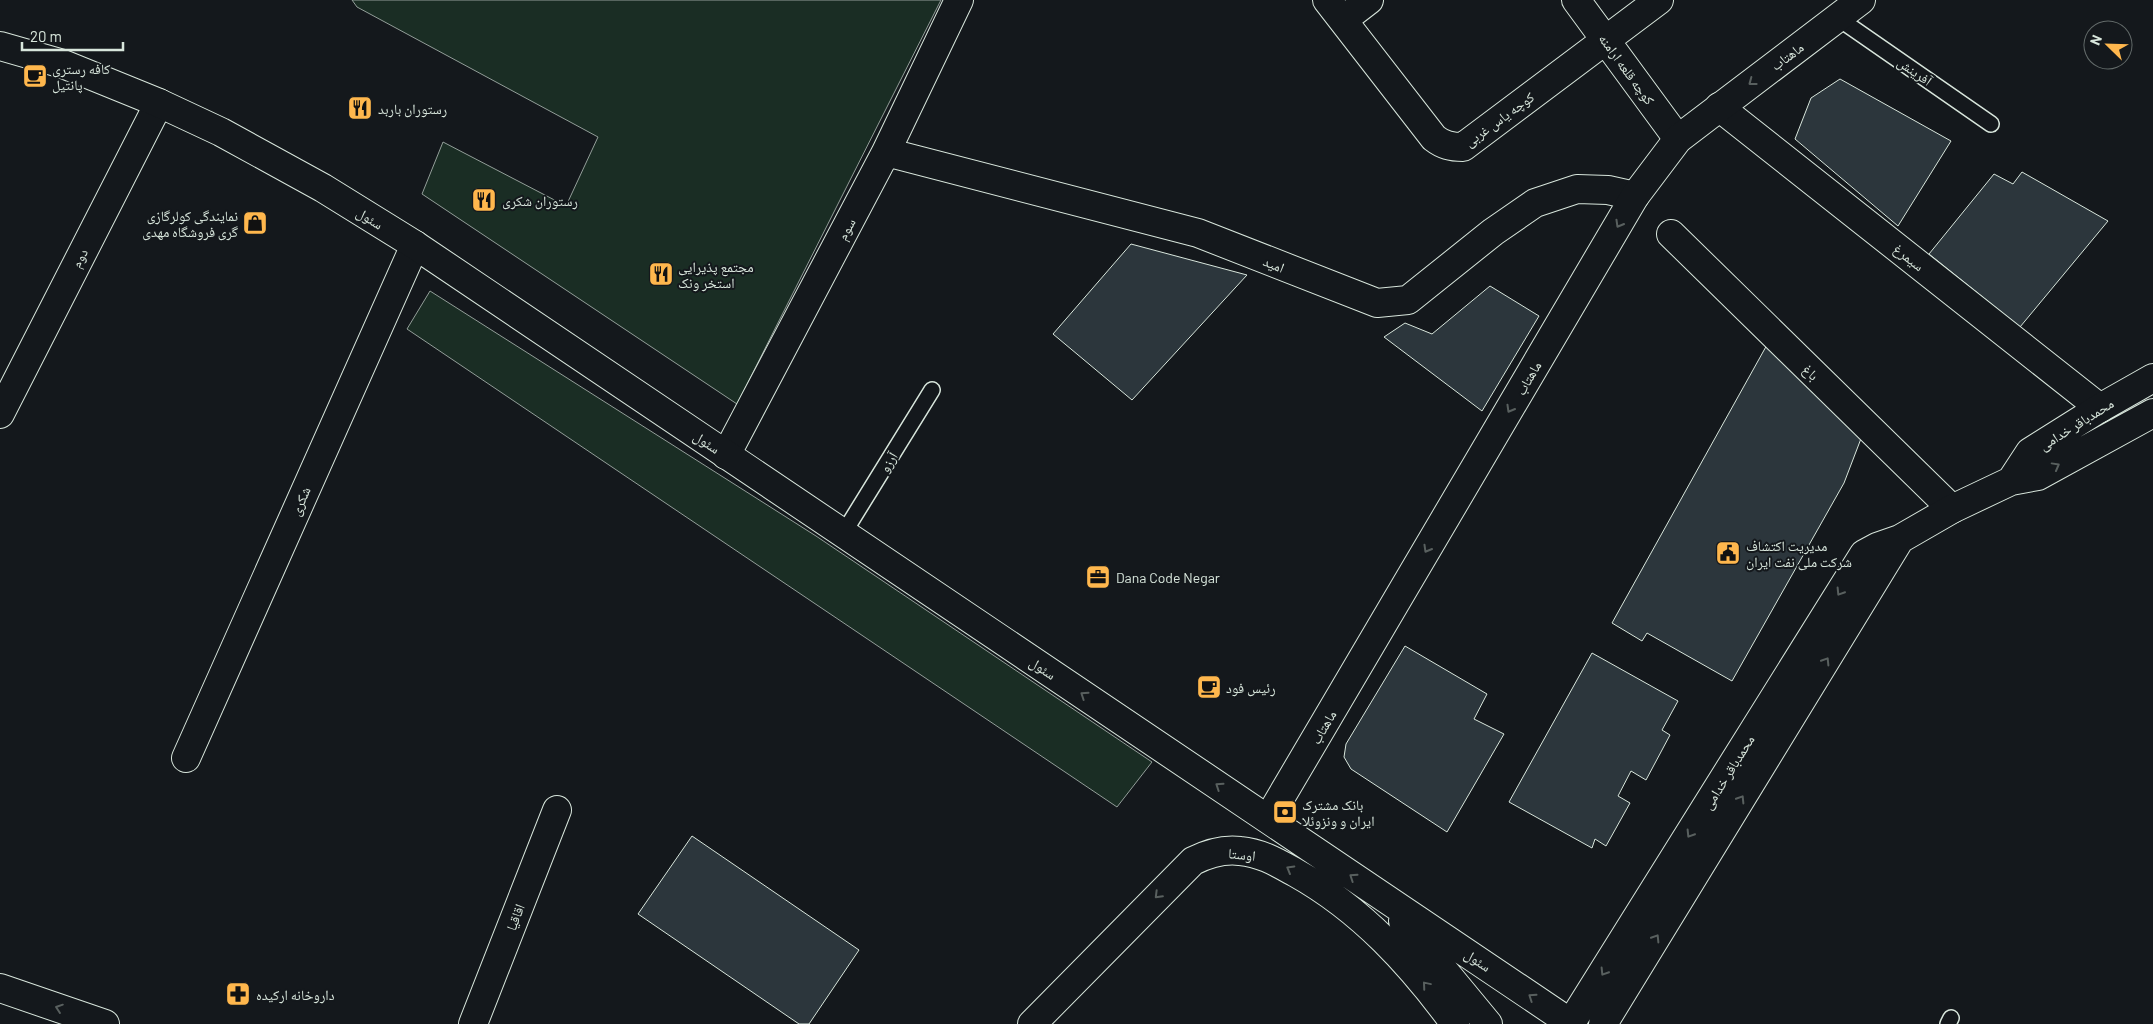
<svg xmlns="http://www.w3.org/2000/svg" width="2153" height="1024" viewBox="0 0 2153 1024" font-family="Barlow,'Noto Naskh Arabic',sans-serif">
	<rect width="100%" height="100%" fill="#14181c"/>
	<path fill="#1a2d24" stroke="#939e99" d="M352 0H941L737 404 422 194 443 142 566 206 598 137 357 7Z
		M430 291 816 536 1152 762 1117 807 407 329Z"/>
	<path fill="#2c363c" stroke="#d8e6dc" d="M1840 79 1951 141 1898 226 1795 139 1811 98Z
		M2022 172 2108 221 2020 327 1929 254 1994 174 2013 184Z
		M1131 244 1247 275 1132 400 1053 334Z
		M1490 286 1539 316 1482 411 1384 337 1405 323 1432 334Z
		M1768 343 1862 436 1844 483 1732 681 1647 633 1642 641 1612 623Z
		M1405 646 1487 694 1474 719 1504 734 1447 832 1351 769 1344 757 1346 744Z
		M1592 653 1678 701 1662 730 1670 735 1646 780 1631 771 1618 796 1630 803 1606 846 1595 839 1592 848 1509 802Z
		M692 836 859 950 809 1024H799L638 914Z"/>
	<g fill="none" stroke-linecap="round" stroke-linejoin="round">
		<defs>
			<path id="lane" d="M1838 18 1991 124
				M843 534 932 390
				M1948 1024 1951 1018"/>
			<path id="street" d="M1327 0 1434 138C1443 145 1451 147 1463 147L1659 0
				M1576 0 1678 139
				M1343 20 1369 0
				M1719 107 2100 408
				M886 152 1198 233 1377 303 1408 300 1493 232 1535 203 1577 189 1608 190 1635 196
				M1671 234 1952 509
				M0 414 159 103
				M726 455 886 152 959 0
				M186 758 415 245
				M473 1024 557 810"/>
			<path id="secondary" d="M0 46 63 64 159 103 221 132 323 188 415 245 1572 1024
				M2011 481 2030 452 2100 408 2153 378
				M1268 819 1635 196 1678 139 1861 0
				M1403 921 1488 1024
				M0 988 105 1024
				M1571 1023 1864 554 1877 547 1900 539 1952 509 2011 481 2038 476 2153 413
				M1032 1024 1193 861C1207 854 1224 849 1240 851 1262 853 1278 863 1296 873 1362 910 1411 964 1455 1024
				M1603 1024 1900 539"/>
		</defs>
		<use href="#lane" stroke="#d8e6dc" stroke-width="18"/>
		<use href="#street" stroke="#d8e6dc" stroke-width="30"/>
		<use href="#secondary" stroke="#d8e6dc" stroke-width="30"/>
		<use href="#lane" stroke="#14181c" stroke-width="15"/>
		<use href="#street" stroke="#14181c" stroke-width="28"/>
		<use href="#secondary" stroke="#14181c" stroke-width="28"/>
	</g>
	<defs><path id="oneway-chevron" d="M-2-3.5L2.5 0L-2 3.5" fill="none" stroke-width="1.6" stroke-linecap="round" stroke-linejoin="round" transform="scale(1.25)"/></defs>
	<g stroke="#59605f">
		<use href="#oneway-chevron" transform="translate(1752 82) rotate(143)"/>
		<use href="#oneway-chevron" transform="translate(1619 224) rotate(120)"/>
		<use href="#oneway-chevron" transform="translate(1510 409) rotate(120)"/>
		<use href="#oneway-chevron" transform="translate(2056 466) rotate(-29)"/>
		<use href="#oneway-chevron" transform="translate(1427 549) rotate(120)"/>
		<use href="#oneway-chevron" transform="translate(1840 592) rotate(122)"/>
		<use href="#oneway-chevron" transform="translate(1826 661) rotate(-58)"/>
		<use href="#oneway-chevron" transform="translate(1084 695) rotate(-146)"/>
		<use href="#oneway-chevron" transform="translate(1219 786) rotate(-146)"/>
		<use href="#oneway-chevron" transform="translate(1741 799) rotate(-58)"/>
		<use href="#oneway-chevron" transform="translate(1690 834) rotate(122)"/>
		<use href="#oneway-chevron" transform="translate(1290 869) rotate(-150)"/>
		<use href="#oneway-chevron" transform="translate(1353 877) rotate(-146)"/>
		<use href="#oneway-chevron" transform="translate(1158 895) rotate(135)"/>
		<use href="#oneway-chevron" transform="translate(1656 938) rotate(-58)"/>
		<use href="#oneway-chevron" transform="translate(1604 972) rotate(122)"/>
		<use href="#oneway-chevron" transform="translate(1426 985) rotate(-130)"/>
		<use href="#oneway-chevron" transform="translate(1532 997) rotate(-146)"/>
		<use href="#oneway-chevron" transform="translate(59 1008) rotate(-161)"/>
	</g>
	<defs>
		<symbol id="cafe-square" viewBox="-11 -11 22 22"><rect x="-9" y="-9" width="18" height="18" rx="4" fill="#ffb74d" stroke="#14181c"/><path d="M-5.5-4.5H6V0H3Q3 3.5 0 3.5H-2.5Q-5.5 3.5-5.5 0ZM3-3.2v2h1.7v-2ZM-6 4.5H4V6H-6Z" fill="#111"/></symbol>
		<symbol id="restaurant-square" viewBox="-11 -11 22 22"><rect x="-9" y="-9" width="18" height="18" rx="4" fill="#ffb74d" stroke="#14181c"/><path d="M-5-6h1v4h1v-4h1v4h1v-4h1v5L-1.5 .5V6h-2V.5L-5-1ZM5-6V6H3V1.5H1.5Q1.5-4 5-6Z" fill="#111"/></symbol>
		<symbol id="shop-square" viewBox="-11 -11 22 22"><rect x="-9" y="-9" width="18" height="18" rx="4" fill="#ffb74d" stroke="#14181c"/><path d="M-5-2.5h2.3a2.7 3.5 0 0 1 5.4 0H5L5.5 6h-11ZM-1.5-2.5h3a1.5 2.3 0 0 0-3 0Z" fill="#111"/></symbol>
		<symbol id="civic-square" viewBox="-11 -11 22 22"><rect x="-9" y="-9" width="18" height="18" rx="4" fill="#ffb74d" stroke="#14181c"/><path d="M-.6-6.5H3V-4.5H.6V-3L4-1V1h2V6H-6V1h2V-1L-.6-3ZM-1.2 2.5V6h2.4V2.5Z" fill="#111"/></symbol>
		<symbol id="office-square" viewBox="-11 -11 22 22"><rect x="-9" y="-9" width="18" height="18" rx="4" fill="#ffb74d" stroke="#14181c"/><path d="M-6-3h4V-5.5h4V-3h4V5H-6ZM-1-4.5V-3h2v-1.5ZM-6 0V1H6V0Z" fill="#111"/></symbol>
		<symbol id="bank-square" viewBox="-11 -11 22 22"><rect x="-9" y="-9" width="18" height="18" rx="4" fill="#ffb74d" stroke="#14181c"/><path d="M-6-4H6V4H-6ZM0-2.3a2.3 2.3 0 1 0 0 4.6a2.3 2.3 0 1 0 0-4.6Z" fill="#111"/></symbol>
		<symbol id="pharmacy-square" viewBox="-11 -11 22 22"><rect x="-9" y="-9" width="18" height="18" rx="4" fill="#ffb74d" stroke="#14181c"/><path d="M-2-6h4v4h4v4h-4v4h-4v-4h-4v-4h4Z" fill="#111"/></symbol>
	</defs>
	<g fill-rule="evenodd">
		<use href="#cafe-square" x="21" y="62" width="28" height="28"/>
		<use href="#restaurant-square" x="346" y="94" width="28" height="28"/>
		<use href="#restaurant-square" x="470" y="186" width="28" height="28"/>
		<use href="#shop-square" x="241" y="209" width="28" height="28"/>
		<use href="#restaurant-square" x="647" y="260" width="28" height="28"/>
		<use href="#civic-square" x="1714" y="539" width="28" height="28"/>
		<use href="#office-square" x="1084" y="563" width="28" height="28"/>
		<use href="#cafe-square" x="1195" y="673" width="28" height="28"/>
		<use href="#bank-square" x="1271" y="798" width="28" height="28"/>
		<use href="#pharmacy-square" x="224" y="980" width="28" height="28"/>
	</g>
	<g text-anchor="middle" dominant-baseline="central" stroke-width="4" stroke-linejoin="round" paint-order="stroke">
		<g font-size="14" fill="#d8e6dc" stroke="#14181c">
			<text transform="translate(1787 56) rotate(-37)">ماهتاب</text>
			<text transform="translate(1627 69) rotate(54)">کوچه قلعه ارامنه</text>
			<text transform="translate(1915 71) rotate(35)">آفرینش</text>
			<text transform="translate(1499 119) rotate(-36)">کوچه یاس غربی</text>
			<text transform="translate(370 218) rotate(32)">سئول</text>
			<text transform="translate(846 229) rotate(-62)">سوم</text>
			<text transform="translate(1909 257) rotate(38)">سیمرغ</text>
			<text transform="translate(79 258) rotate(-63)">دوم</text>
			<text transform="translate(1274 264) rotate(22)">امید</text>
			<text transform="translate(1811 372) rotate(44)">باغ</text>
			<text transform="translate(1528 378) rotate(-60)">ماهتاب</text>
			<text transform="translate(2076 424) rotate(-32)">محمدباقر خدامی</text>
			<text transform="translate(707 442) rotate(34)">سئول</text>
			<text transform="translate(888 462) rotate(-58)">آرزو</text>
			<text transform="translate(300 501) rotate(-66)">شکری</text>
			<text transform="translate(1043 668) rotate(34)">سئول</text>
			<text transform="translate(1323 727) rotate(-60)">ماهتاب</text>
			<text transform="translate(1728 772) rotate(-58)">محمدباقر خدامی</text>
			<text transform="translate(1242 854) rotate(6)">اوستا</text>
			<text transform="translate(515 917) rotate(-69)">اقاقیا</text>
			<text transform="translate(1478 960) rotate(34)">سئول</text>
		</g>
		<g font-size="14" fill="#d8e6dc" stroke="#14181c" text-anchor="start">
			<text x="52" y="68">کافه رستری<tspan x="52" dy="16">پانتیل</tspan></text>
			<text x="378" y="108">رستوران باربد</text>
			<text x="502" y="200">رستوران شکری</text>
			<text x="238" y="215" text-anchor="end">نمایندگی کولرگازی<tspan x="238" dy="16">گری فروشگاه مهدی</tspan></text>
			<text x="678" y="266">مجتمع پذیرایی<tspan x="678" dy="16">استخر ونک</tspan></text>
			<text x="1746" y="545">مدیریت اکتشاف<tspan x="1746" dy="16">شرکت ملی نفت ایران</tspan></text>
			<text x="1116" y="577">Dana Code Negar</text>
			<text x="1226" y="687">رئیس فود</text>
			<text x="1302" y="804">بانک مشترک<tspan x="1302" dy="16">ایران و ونزوئلا</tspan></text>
			<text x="256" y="994">داروخانه ارکیده</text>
		</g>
	</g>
	<g transform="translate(2108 45) rotate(293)"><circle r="24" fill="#14181c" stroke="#626a69"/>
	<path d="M0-4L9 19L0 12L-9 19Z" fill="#ffb74d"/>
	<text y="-8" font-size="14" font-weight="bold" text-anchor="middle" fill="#d8e6dc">N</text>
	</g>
	<path d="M22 42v8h101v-8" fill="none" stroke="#d8e6dc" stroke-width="2.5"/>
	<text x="30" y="42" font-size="15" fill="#d8e6dc" stroke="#14181c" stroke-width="4" paint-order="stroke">20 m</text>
</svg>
